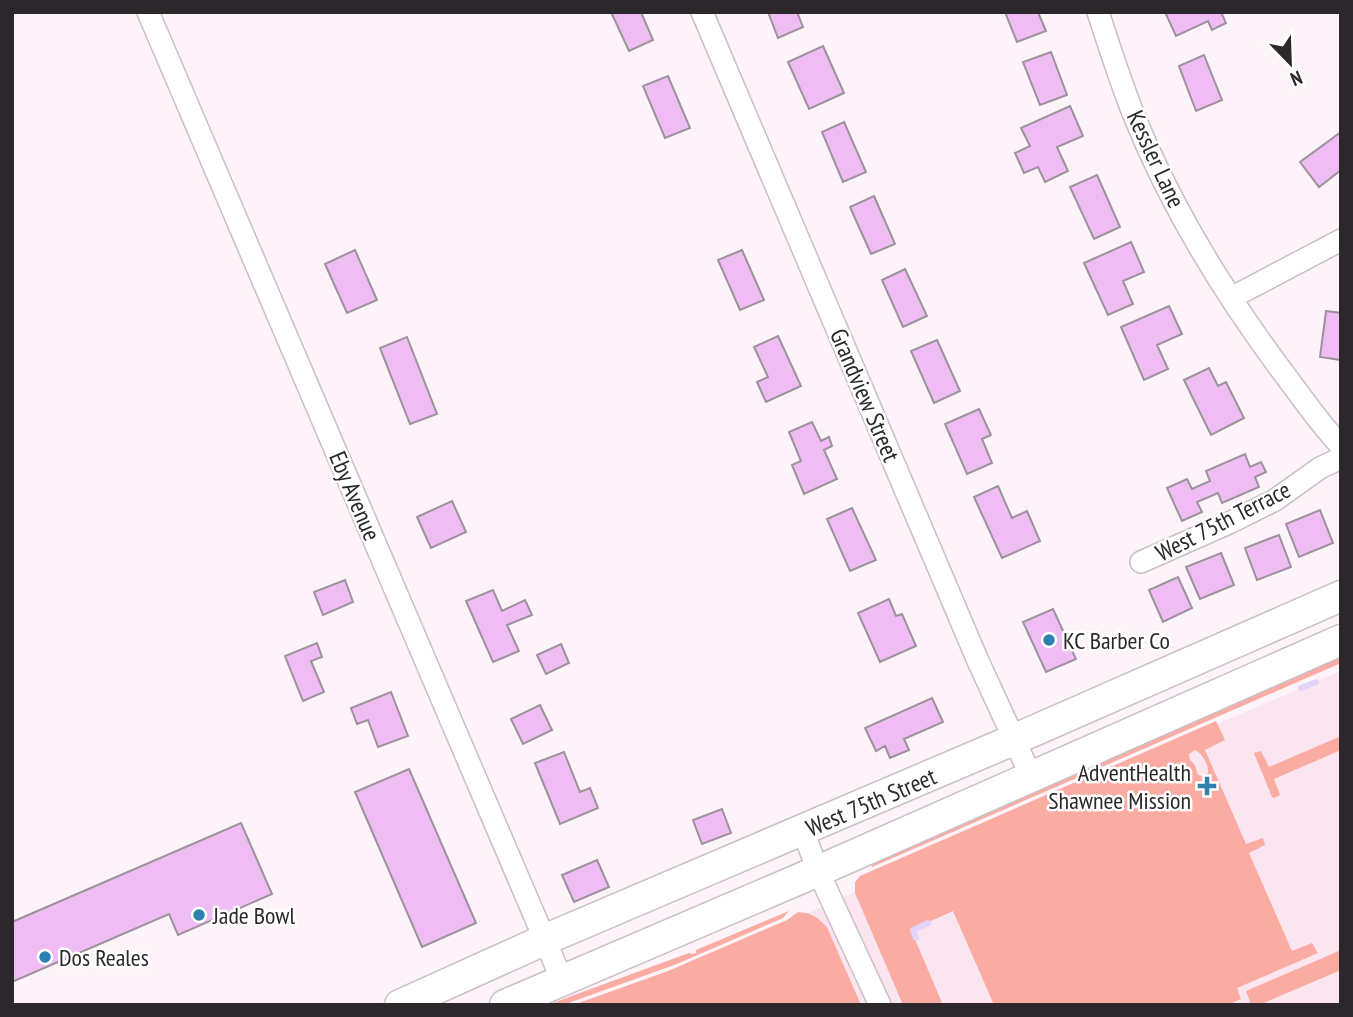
<svg xmlns="http://www.w3.org/2000/svg" width="1353" height="1017" viewBox="0 0 1353 1017" font-family="'PT Sans Narrow',sans-serif">
	<rect width="100%" height="100%" fill="#fef3f8"/>
	<path fill="#fae5f0" d="M1341 671V1005H600L860 890 875 871Z"/>
	<path fill="#faaca3" fill-rule="evenodd" d="M1341 657V663L872 867 870 861Z
		M1216 721 1225 740 1205 750 1246 844 1263 838 1265 845 1249 853 1292 951 1312 943 1318 953 1237 988 1241 999 1227 1005H994L953 911 911 930 943 1005H903L855 893V882L860 876ZM1195 750C1202 753 1209 765 1208 773L1203 776 1198 775 1195 765 1190 760 1189 754Z
		M1341 736V750L1274 779 1280 795 1274 798 1272 797 1254 753 1261 751 1269 767Z
		M789 911 783 918 677 964 563 1005H547L689 953 692 954 696 953V950Z
		M798 912 807 913 816 917 827 927 861 1005H573L668 971 787 920Z
		M1341 950V970L1259 1005H1243L1250 1002 1246 991Z"/>
	<g fill="none" stroke-linecap="round" stroke-linejoin="round">
		<path stroke="#e2d3fb" stroke-width="6" d="M1301 688 1316 682
			M916 938 913 930 928 923"/>
	</g>
	<path fill="#efbcf4" stroke="#9b929b" stroke-width="2" d="M611 12H641L653 40 629 51Z
		M768 12H797L803 27 778 38Z
		M1005 12H1038L1046 31 1017 42Z
		M1165 12H1221L1226 23 1212 30 1208 21 1176 36Z
		M823 46 844 93 809 109 788 62Z
		M1051 52 1067 95 1040 105 1023 62Z
		M1204 55 1222 100 1196 111 1179 66Z
		M668 76 690 128 665 138 643 86Z
		M1070 106 1083 136 1057 147 1068 171 1045 182 1038 167 1024 173 1015 153 1030 146 1021 128Z
		M844 122 866 172 843 182 822 132Z
		M1341 132V170L1319 187 1300 162Z
		M1097 175 1120 227 1094 239 1070 187Z
		M874 196 895 244 871 254 850 207Z
		M1131 242 1144 272 1123 281 1133 304 1108 315 1084 263Z
		M355 250 377 300 347 313 325 264Z
		M742 250 764 300 740 310 718 260Z
		M905 269 927 316 903 327 882 280Z
		M1169 306 1182 334 1157 345 1168 369 1144 380 1121 327Z
		M1326 311 1341 313V360L1320 357Z
		M778 336 801 386 766 402 757 382 768 377 754 347Z
		M407 337 437 414 410 424 380 348Z
		M937 340 960 391 934 403 911 351Z
		M1209 368 1218 386 1226 382 1244 418 1211 435 1184 380Z
		M979 409 991 435 982 439 992 463 967 474 945 424Z
		M812 422 821 441 829 437 832 446 824 450 837 479 804 494 792 465 801 461 789 432Z
		M1245 454 1250 467 1261 462 1266 472 1255 477 1259 487 1222 503 1218 493 1197 502 1202 512 1182 521 1167 488 1187 479 1192 489 1210 481 1206 471Z
		M998 486 1012 518 1027 511 1040 541 1002 558 974 497Z
		M452 501 466 532 431 548 417 517Z
		M852 508 876 560 850 571 827 519Z
		M1320 510 1333 543 1299 557 1286 524Z
		M1279 535 1291 567 1257 580 1245 548Z
		M1221 553 1234 585 1200 599 1186 567Z
		M1178 577 1192 608 1163 622 1149 590Z
		M345 580 353 602 323 615 314 592Z
		M493 590 502 611 525 600 532 615 507 625 519 651 493 662 466 601Z
		M889 599 896 616 902 614 916 646 880 662 858 613Z
		M1053 609 1076 659 1046 672 1023 622Z
		M317 643 322 657 311 661 324 692 303 701 285 656Z
		M561 644 569 663 546 674 537 655Z
		M391 692 408 736 378 747 368 720 357 724 351 708Z
		M932 698 943 722 904 739 909 750 890 758 885 746 876 751 865 728Z
		M540 705 552 730 523 744 511 719Z
		M564 752 580 792 590 788 598 808 560 824 535 763Z
		M409 769 476 923 422 947 355 792Z
		M722 809 731 833 702 844 693 820Z
		M241 823 272 894 178 935 169 914 12 982V922Z
		M597 860 609 887 574 902 562 875Z"/>
	<g fill="none" stroke-linecap="round" stroke-linejoin="round">
		<defs>
			<path id="minor" d="M148 12 562 980
				M702 12 978 661 1031 776
				M1098 12C1109 46 1120 80 1133 113 1171 208 1226 297 1288 379 1305 402 1321 425 1341 446
				M1231 298 1341 240
				M1141 562 1229 523 1275 500 1320 468 1341 458
				M803 831 818 871 880 1005"/>
			<path id="secondary" d="M400 1005 544 940 1013 740 1341 596
				M505 1005 818 871 1341 640"/>
		</defs>
		<use href="#minor" stroke="#cbbec5" stroke-width="24"/>
		<use href="#secondary" stroke="#cbbec5" stroke-width="33"/>
		<use href="#minor" stroke="#fff" stroke-width="21"/>
		<use href="#secondary" stroke="#fff" stroke-width="30"/>
	</g>
	<g fill="#2d80b0" stroke="#fff" stroke-width="2.5">
		<circle cx="1049" cy="640" r="7"/>
		<path d="M1203.5 775.5h7v7h7v7h-7v7h-7v-7h-7v-7h7z"/>
		<circle cx="199" cy="915" r="7"/>
		<circle cx="45" cy="957" r="7"/>
	</g>
	<g text-anchor="middle" dominant-baseline="central" stroke-width="5" stroke-linejoin="round" paint-order="stroke">
		<g font-size="24" fill="#2c272a" stroke="#fff">
			<text transform="translate(1156 159) rotate(65)">Kessler Lane</text>
			<text transform="translate(865 395) rotate(67)">Grandview Street</text>
			<text transform="translate(355 496) rotate(67)">Eby Avenue</text>
			<text transform="translate(1223 521) rotate(-27)">West 75th Terrace</text>
			<text transform="translate(871 802) rotate(-23)">West 75th Street</text>
		</g>
		<g font-size="24" fill="#2c272a" stroke="#fff" text-anchor="start">
			<text x="1063" y="640">KC Barber Co</text>
			<text x="1191" y="772" text-anchor="end">AdventHealth<tspan x="1191" dy="28">Shawnee Mission</tspan></text>
			<text x="213" y="915">Jade Bowl</text>
			<text x="59" y="957">Dos Reales</text>
		</g>
	</g>
	<rect width="1353" height="1017" fill="none" stroke="#2c272a" stroke-width="28"/>
	<g transform="translate(1290 63) rotate(157)" stroke="#ffffff" stroke-width="5" paint-order="stroke">
	<path d="M0-5L12 26L0 18L-12 26Z" fill="#2c272a"/>
	<text y="-10" font-size="19" font-weight="bold" text-anchor="middle" fill="#2c272a">N</text>
	</g>
</svg>
